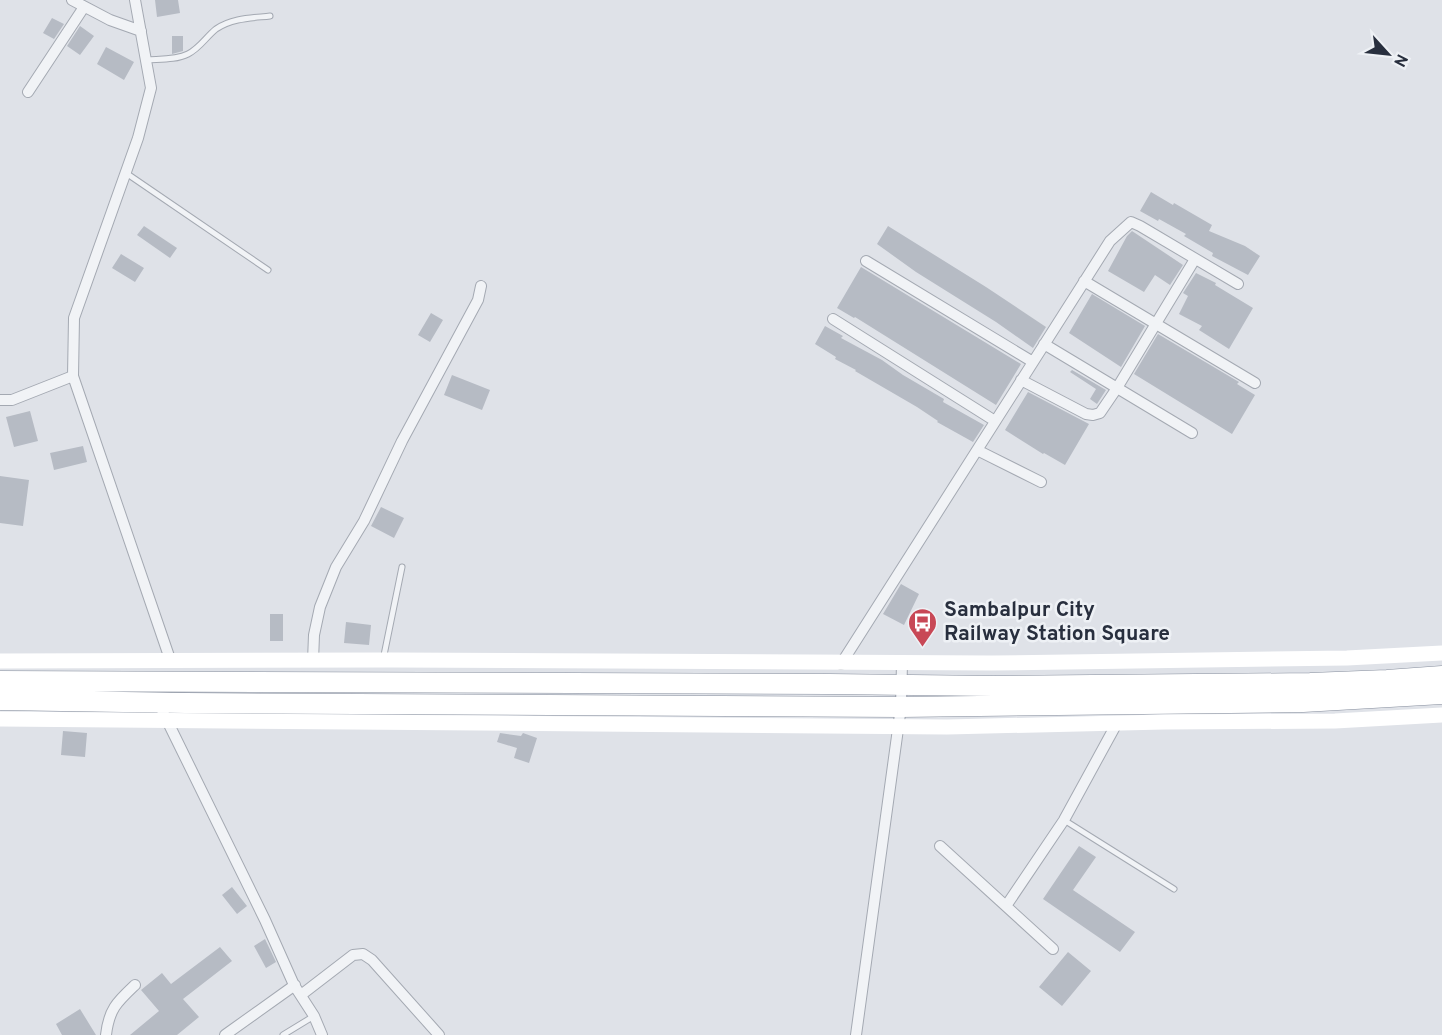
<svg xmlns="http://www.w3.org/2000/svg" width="1442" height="1035" viewBox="0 0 1442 1035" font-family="Overpass,sans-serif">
	<rect width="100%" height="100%" fill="#dfe2e8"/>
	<path fill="#b6bbc4" d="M155 0H178L180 13 157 17Z
		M52 18 64 24 54 39 43 33Z
		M80 26 94 36 80 55 67 46Z
		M172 36H183V51L172 54Z
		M106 47 134 62 124 80 97 64Z
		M1151 192 1173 205 1174 203 1212 225 1209 231 1245 246 1260 256 1248 275 1212 256 1213 253 1184 236 1186 234 1159 219 1158 221 1140 211Z
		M144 226 177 248 170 258 137 235Z
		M888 226 986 287 1046 327 1033 348 996 322 916 272 877 244Z
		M1132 231 1183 265 1170 285 1155 275 1144 292 1108 271 1127 236Z
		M121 254 144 268 135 282 112 268Z
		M861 267 1021 364 996 405 855 317 854 318 837 308Z
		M1196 273 1216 283 1215 285 1253 308 1229 349 1199 330 1202 326 1179 314 1188 296 1183 293Z
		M1092 294 1145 326 1121 367 1069 333Z
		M431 313 443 320 430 342 418 335Z
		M825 326 843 336 841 338 882 360 903 375 944 399 943 402 984 425 973 442 937 422 938 421 917 407 855 371 856 370 835 359 836 357 815 344Z
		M1158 334 1239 382 1237 384 1255 395 1232 434 1134 374Z
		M1072 370 1106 390 1097 404 1090 399 1096 389 1070 372Z
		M452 375 490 390 482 410 444 395Z
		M1028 392 1089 424 1065 465 1044 453 1043 454 1005 430Z
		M30 411 38 441 14 447 6 417Z
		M83 446 87 462 54 470 50 453Z
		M0 476 29 480 23 526 0 523Z
		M381 507 404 518 394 538 371 526Z
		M901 584 919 594 904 625 883 614Z
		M270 614H283V641H270Z
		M346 622 371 625 369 645 344 643Z
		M63 731 87 733 85 757 61 755Z
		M500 733 521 736 523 733 537 738 529 763 514 758 517 748 497 742Z
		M1079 846 1096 857 1073 890 1135 932 1120 952 1043 899Z
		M232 887 247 906 237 914 222 895Z
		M265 939 276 962 266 968 254 946Z
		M220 947 232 961 183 999 199 1017 177 1035H130L159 1011 141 990 162 973 171 984Z
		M1068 952 1091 971 1062 1006 1039 987Z
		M80 1009 96 1035H62L56 1024Z"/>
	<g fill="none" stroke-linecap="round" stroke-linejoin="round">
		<defs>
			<path id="lane" d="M147 60C160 59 176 60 188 54 200 48 206 37 216 29 232 18 252 18 270 16
				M126 173 268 270
				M383 660 402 567
				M1064 820 1174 889
				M283 1035 314 1016"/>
			<path id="street" d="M72 0 110 20 141 31
				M135 0 151 88 138 138 74 318 73 376 171 662
				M28 92 84 7
				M866 261 1033 362
				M1084 281 1255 383
				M833 319 995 421
				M1044 344 1192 433
				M1021 380 1086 414 1093 415 1100 413 1117 388 1195 259
				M0 400H12L73 376
				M977 450 1041 482
				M313 661 314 635 320 607 336 567 364 521 402 441 478 300 481 286
				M841 664 1110 241 1131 222 1140 226 1238 284
				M158 702 265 920 294 985 314 1016 322 1035
				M940 846 1053 949
				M1006 906 1064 820 1117 723
				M301 995 353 955 363 954 372 960 439 1035
				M106 1035C109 1009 117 1002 135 985
				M225 1035 295 985
				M856 1035 901 707 902 663"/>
			<path id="highway" d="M0 681 830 684 993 686 1310 683 1387 680 1442 676
				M0 700 185 703 901 707 1303 702 1442 694"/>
		</defs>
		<use href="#lane" stroke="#a4a9b2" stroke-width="7"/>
		<use href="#street" stroke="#a4a9b2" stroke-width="12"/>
		<use href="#highway" stroke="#878f9e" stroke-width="21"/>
		<use href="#lane" stroke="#f1f3f6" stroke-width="5"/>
		<use href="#street" stroke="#f1f3f6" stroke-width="10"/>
		<path stroke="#fff" stroke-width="15" d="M0 661 391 660 992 663 1347 658 1442 653
			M0 719 947 727 1164 722 1335 721 1442 715"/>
		<use href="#highway" stroke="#fff" stroke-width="20"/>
	</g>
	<defs>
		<symbol id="bus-pin" viewBox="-11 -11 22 30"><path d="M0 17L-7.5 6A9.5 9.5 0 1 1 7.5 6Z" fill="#c84856" stroke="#eef1f5"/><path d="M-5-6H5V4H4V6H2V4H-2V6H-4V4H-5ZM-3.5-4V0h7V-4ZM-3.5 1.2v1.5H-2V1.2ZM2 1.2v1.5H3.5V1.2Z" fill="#fff"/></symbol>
	</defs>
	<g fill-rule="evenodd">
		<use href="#bus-pin" x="906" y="606" width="33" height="45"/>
	</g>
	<g text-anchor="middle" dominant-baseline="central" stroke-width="5" stroke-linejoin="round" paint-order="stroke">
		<g font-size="21" font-weight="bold" fill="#282f3e" stroke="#eef1f5" text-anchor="start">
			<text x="944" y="610">Sambalpur City<tspan x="944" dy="24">Railway Station Square</tspan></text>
		</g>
	</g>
	<g transform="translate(1388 54) rotate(117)" stroke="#eef1f5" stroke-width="4.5" paint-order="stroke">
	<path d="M0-4.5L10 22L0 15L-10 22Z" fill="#282f3e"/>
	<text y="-9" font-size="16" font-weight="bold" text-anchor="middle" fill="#282f3e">N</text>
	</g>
</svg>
